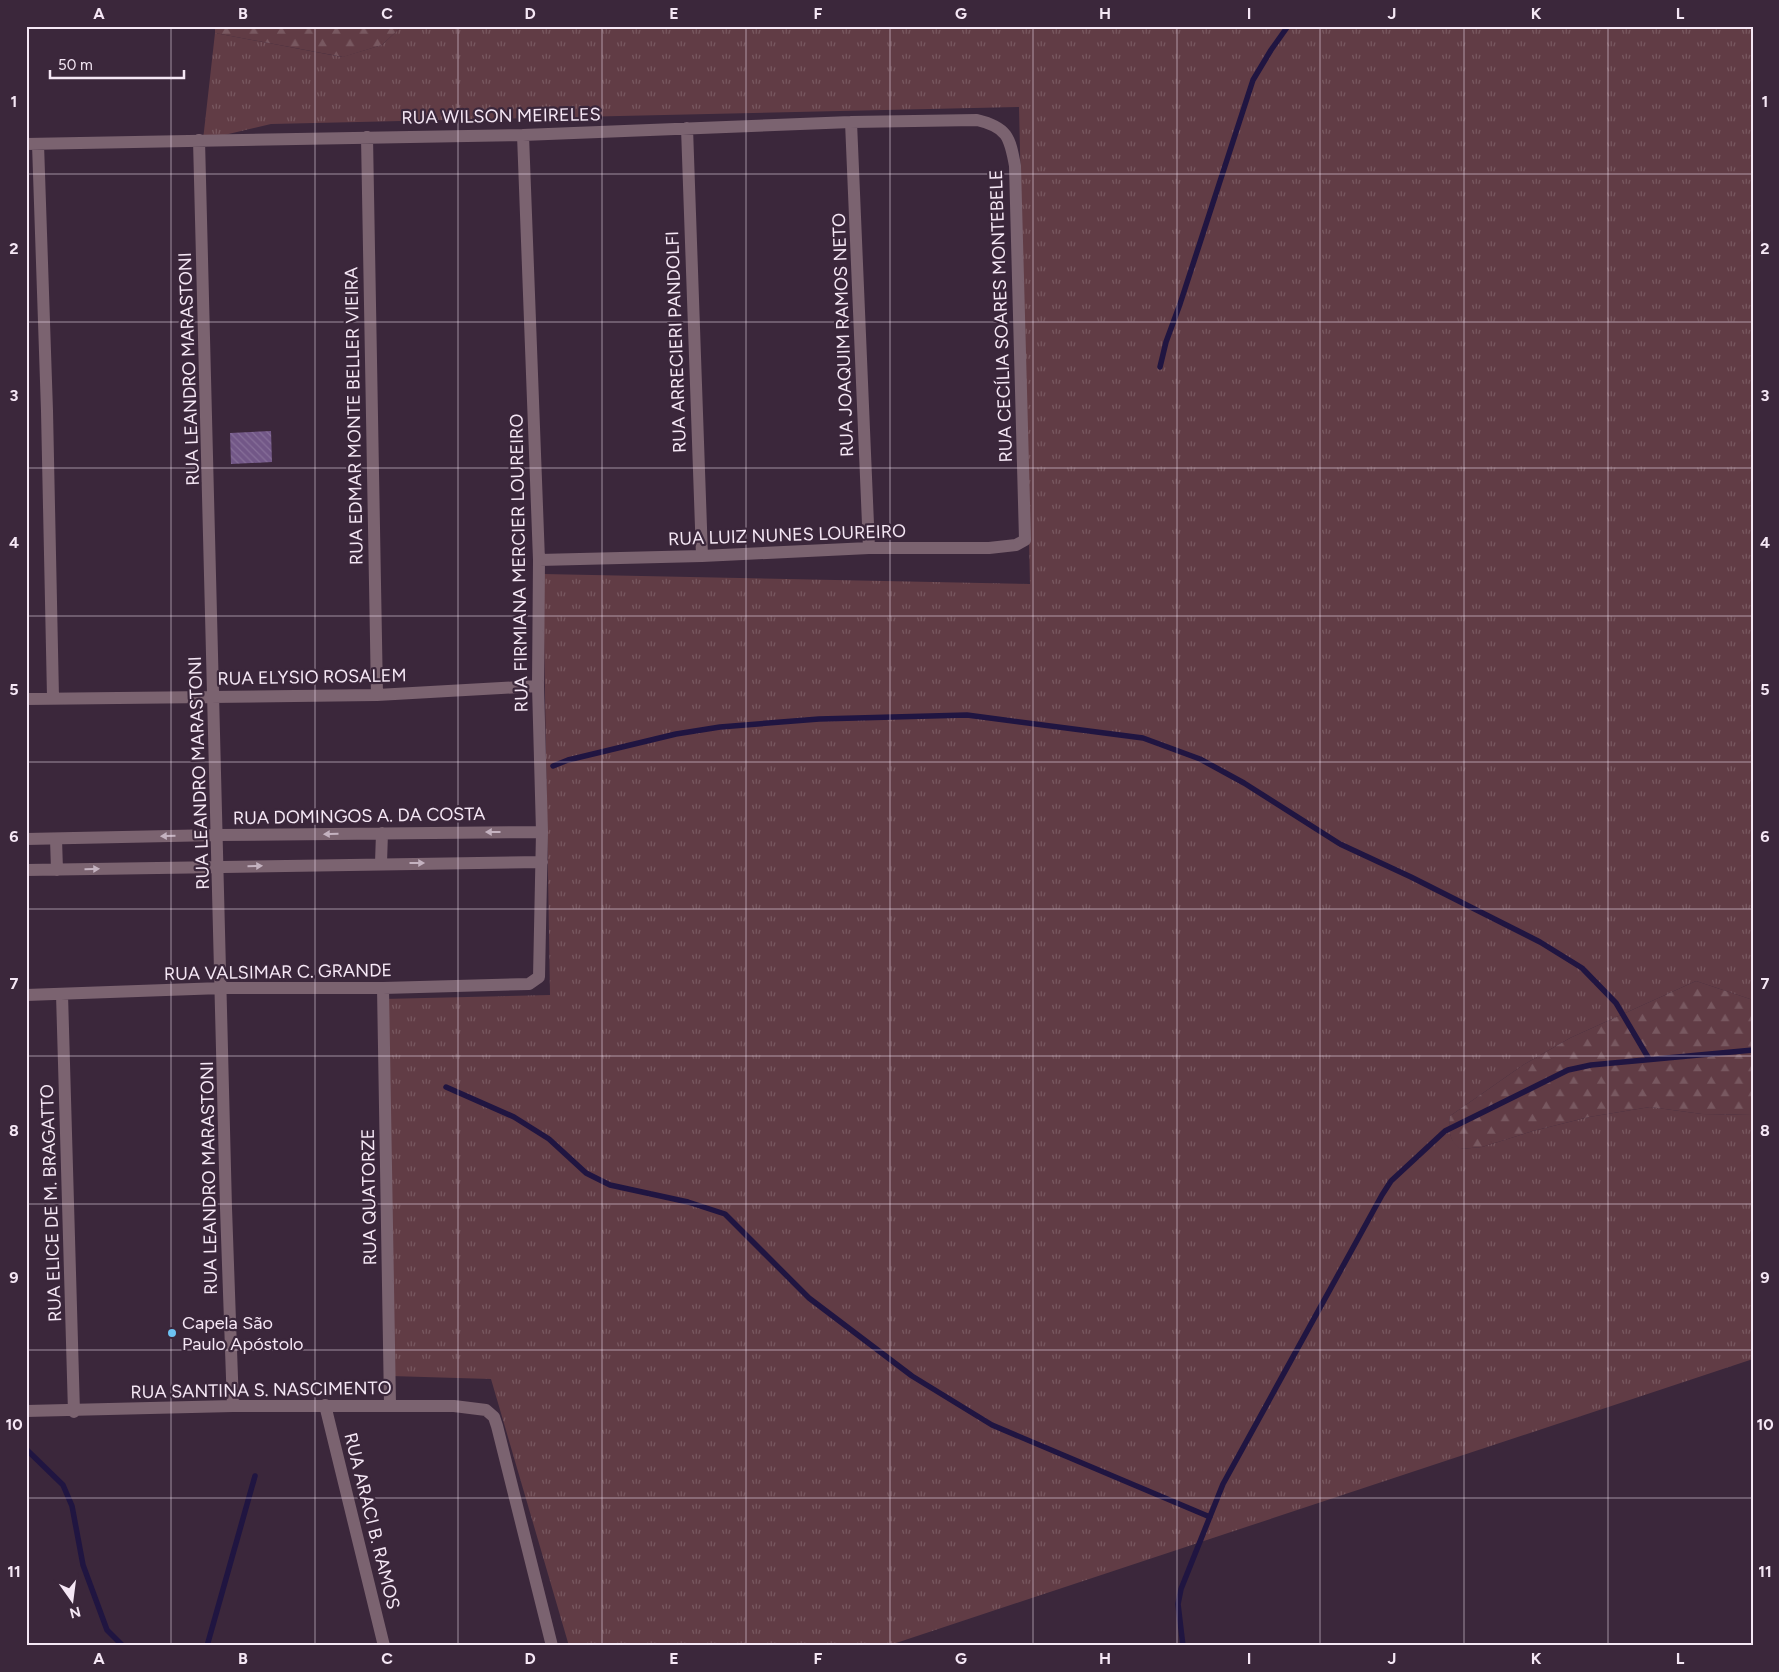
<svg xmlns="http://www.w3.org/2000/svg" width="1779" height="1672" viewBox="0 0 1779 1672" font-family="Figtree,sans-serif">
	<defs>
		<pattern id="grass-tufts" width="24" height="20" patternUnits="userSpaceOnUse" patternTransform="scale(1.25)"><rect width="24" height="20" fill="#613c45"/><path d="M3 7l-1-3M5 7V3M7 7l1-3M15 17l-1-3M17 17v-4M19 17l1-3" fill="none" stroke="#785860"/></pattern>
		<pattern id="forest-firs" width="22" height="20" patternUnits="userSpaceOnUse" patternTransform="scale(1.25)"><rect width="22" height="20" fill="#613c45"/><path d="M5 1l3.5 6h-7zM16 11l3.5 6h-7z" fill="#785860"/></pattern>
		<pattern id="building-back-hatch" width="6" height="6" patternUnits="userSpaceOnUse" patternTransform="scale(1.25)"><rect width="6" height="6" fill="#725787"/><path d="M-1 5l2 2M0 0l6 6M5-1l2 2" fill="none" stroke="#876f99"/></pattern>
	</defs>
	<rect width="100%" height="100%" fill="#3b273b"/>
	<path fill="url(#grass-tufts)" d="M402 26H1753V1000L1696 981 1570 1038 1523 1065 1450 1116C1448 1129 1449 1141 1461 1149L1482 1147 1533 1131 1589 1117 1650 1107 1702 1114 1753 1115V1359L887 1646H569L491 1379 391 1376 383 999 550 995 543 574 1030 584 1019 107 271 124 203 140 215 33 342 57 382 45Z"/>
	<path fill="url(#forest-firs)" d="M215 26H402L382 45 343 57 215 33Z
		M1696 981 1753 1000V1115L1702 1114 1650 1107 1589 1117 1533 1131 1482 1147 1460 1149C1449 1141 1448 1129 1450 1116L1523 1065 1570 1038Z"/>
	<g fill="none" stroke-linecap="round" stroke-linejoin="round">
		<path stroke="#201541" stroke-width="5.5" d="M1160 367 1166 342 1180 304 1253 80 1271 50 1288 26
			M553 766 568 760 676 734 720 727 819 719 967 715 1143 738 1200 759 1244 783 1340 844 1411 877 1540 942 1582 968 1616 1003 1649 1059
			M446 1087 514 1117 549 1139 586 1173 610 1185 688 1202 725 1214 809 1298 912 1376 992 1425 1210 1517
			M26 1449 63 1485 72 1506 83 1565 107 1630 123 1646
			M207 1646 255 1476
			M1183 1646 1178 1604 1181 1589 1223 1484 1382 1195 1391 1181 1445 1131 1568 1070 1591 1065 1753 1050"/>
	</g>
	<path fill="url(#building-back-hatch)" d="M271 431 272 462 231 464 230 433Z"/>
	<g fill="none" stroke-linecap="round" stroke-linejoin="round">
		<path stroke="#7b6370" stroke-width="12" d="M851 122 869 548
			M687 128 702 556
			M367 137 377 695
			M199 140 226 1208 233 1406
			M26 144 523 135 851 122 977 120C1007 127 1010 137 1015 166L1025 540 1016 545 989 548H869L702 556 539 560
			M38 144 47 411 53 697
			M26 699 377 695 538 686
			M26 839 218 835 542 832
			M56 839 57 870
			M381 863 382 833
			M26 870 542 862
			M383 988 390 1404
			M62 994 74 1412
			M26 995 222 988H383L529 984 539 977 542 832 538 686 539 560 523 135
			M325 1405 384 1646
			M26 1411 233 1406H454L486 1410 494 1417 497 1426 552 1646"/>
	</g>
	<defs><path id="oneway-solid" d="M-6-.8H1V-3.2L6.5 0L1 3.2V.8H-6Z" transform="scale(1.25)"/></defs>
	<g fill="#c4b2c0">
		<use href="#oneway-solid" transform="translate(493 832) rotate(180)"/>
		<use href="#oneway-solid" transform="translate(331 834) rotate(179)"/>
		<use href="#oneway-solid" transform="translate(168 836) rotate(178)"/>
		<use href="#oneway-solid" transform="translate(417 863)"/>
		<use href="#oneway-solid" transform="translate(255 866) rotate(-1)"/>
		<use href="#oneway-solid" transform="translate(92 869) rotate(-1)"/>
	</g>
	<path fill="none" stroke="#f5e7f5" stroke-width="1" stroke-opacity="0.55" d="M171 26V1646M315 26V1646M458 26V1646M602 26V1646M746 26V1646M890 26V1646M1033 26V1646M1177 26V1646M1320 26V1646M1464 26V1646M1608 26V1646M26 174H1753M26 322H1753M26 468H1753M26 616H1753M26 762H1753M26 909H1753M26 1056H1753M26 1204H1753M26 1350H1753M26 1498H1753"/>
	<circle fill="#6dc2f3" stroke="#3b273b" stroke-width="2" cx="172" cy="1333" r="5"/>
	<g text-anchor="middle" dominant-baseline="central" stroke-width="4.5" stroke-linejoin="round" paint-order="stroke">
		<g font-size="18" fill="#f5e7f5" stroke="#3b273b">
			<text transform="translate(501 116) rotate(-1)">RUA WILSON MEIRELES</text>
			<text transform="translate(1001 316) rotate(-92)">RUA CECÍLIA SOARES MONTEBELE</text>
			<text transform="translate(843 335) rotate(-92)">RUA JOAQUIM RAMOS NETO</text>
			<text transform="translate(676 342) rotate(-92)">RUA ARRECIERI PANDOLFI</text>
			<text transform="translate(189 369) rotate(-92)">RUA LEANDRO MARASTONI</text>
			<text transform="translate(354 416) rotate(-91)">RUA EDMAR MONTE BELLER VIEIRA</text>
			<text transform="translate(787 535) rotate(-2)">RUA LUIZ NUNES LOUREIRO</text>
			<text transform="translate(519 563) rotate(-91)">RUA FIRMIANA MERCIER LOUREIRO</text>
			<text transform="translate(312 677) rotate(-1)">RUA ELYSIO ROSALEM</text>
			<text transform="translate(199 773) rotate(-92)">RUA LEANDRO MARASTONI</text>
			<text transform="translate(359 816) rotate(-1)">RUA DOMINGOS A. DA COSTA</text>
			<text transform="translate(278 972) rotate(-1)">RUA VALSIMAR C. GRANDE</text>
			<text transform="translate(209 1178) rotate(-91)">RUA LEANDRO MARASTONI</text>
			<text transform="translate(369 1197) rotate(-91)">RUA QUATORZE</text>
			<text transform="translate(51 1203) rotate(-92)">RUA ELICE DE M. BRAGATTO</text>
			<text transform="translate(261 1390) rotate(-1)">RUA SANTINA S. NASCIMENTO</text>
			<text transform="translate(372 1521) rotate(76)">RUA ARACI B. RAMOS</text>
		</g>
		<g font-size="18" fill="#f5e7f5" stroke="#3b273b" text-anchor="start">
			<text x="182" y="1323">Capela São<tspan x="182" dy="21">Paulo Apóstolo</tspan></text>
		</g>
	</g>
	<rect width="1779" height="1672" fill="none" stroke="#3b273b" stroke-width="55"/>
	<g transform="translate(72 1600) rotate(166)" stroke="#3b273b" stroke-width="4" paint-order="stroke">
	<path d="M0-4L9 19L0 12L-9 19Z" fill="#f5e7f5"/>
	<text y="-8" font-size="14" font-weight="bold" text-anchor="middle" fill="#f5e7f5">N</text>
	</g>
	<path d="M50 70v8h134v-8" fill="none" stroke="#f5e7f5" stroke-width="2.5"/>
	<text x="58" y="70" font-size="15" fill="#f5e7f5" stroke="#3b273b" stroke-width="4" paint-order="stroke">50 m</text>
	<rect x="28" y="28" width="1724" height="1616" fill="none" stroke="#f5e7f5" stroke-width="2"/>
	<g font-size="16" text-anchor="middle" font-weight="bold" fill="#f5e7f5">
		<text x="99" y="19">A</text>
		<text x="243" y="19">B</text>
		<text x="387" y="19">C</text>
		<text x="530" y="19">D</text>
		<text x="674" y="19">E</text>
		<text x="818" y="19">F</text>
		<text x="961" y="19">G</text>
		<text x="1105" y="19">H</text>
		<text x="1249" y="19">I</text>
		<text x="1392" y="19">J</text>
		<text x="1536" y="19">K</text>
		<text x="1680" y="19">L</text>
		<text x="14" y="107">1</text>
		<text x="1765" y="107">1</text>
		<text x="14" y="254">2</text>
		<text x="1765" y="254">2</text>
		<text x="14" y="401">3</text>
		<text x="1765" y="401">3</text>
		<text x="14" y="548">4</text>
		<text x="1765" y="548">4</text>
		<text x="14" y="695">5</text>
		<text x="1765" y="695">5</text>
		<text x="14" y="842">6</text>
		<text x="1765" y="842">6</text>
		<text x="14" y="989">7</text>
		<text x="1765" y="989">7</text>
		<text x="14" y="1136">8</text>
		<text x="1765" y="1136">8</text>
		<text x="14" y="1283">9</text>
		<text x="1765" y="1283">9</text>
		<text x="14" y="1430">10</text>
		<text x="1765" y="1430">10</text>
		<text x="14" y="1577">11</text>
		<text x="1765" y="1577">11</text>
		<text x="99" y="1664">A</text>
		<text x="243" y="1664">B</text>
		<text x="387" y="1664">C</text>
		<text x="530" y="1664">D</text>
		<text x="674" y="1664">E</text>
		<text x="818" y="1664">F</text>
		<text x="961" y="1664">G</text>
		<text x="1105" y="1664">H</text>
		<text x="1249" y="1664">I</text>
		<text x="1392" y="1664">J</text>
		<text x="1536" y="1664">K</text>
		<text x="1680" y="1664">L</text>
	</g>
</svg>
